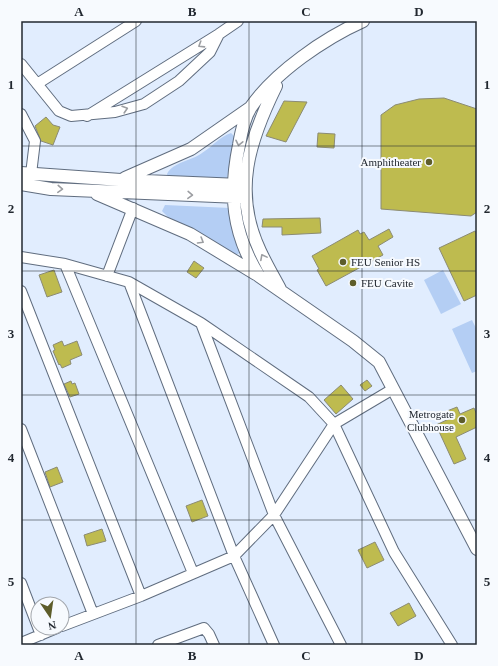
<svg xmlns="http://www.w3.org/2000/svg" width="498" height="666" viewBox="0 0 498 666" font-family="'Times New Roman',serif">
	<rect width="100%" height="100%" fill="#e1edfe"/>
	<path fill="#b4cef4" d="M231 133 236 138 226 182 169 180 167 174C173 162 191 161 202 153 212 147 219 137 231 133Z
		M165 205 230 208 241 251 238 254H234L168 217 162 211Z
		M443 270 461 304 441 314 424 280Z
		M472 320 477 330V371L472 373 452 329Z"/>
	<path fill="#bebb4f" stroke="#8b8b74" d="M444 98 477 109V212L471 216 381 209V115L395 105 419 99Z
		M284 101 307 102 286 142 266 136Z
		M46 117 53 125 60 127 53 145 41 141 35 126Z
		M318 133 335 134 334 148 317 147Z
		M320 218 321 233 282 235V227H262L263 219Z
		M389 229 393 237 378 246 383 255 326 286 317 270 319 269 312 256 358 230 360 234 364 232 369 240Z
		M475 231 477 235V295L464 301 439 248Z
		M194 261 204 268 196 278 187 272Z
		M54 270 62 292 47 297 39 275Z
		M62 341 64 346 77 341 82 355 70 360 71 364 62 368 60 364 59 365 53 351 55 350 53 345Z
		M367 380 372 386 365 391 360 385Z
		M71 381 72 384 75 383 79 394 70 397 64 384Z
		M341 385 353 399 336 414 324 400Z
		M457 407 460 414 474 408 477 415V427L456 437 466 459 454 464 436 425 451 418 447 411Z
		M57 467 63 482 50 487 45 472Z
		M202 500 208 516 192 522 186 506Z
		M102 529 106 541 87 546 84 535Z
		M375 542 384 560 367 568 358 550Z
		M409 603 416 616 398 626 390 613Z"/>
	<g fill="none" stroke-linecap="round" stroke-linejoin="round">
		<defs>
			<path id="minor" d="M219 34 238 21
				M21 64 59 111 71 116 115 112 144 104 179 81 210 52 219 34 87 116
				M37 84 136 21
				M21 114 35 141 31 174
				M21 257 65 264 129 282 201 323 309 397 334 424 394 552 452 645
				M65 264 193 573
				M107 276 133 208
				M129 282 234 556 274 645
				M21 291 141 596
				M201 323 274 515 341 645
				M21 429 93 614
				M21 583 41 635
				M62 626 141 596 234 556 274 515 334 424 393 389
				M21 643 57 628
				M158 645 204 628 209 634 214 645"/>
			<path id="tertiary" d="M363 21C325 38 275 72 251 107 244 118 241 133 239 145 229 193 232 233 259 276L353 341 379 362 477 549
				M276 86C249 141 232 192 260 251 266 264 273 276 280 289
				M21 173 121 180 240 185
				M125 178 191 149 250 108
				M21 184 51 189 239 197
				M97 194 190 234 256 274"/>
		</defs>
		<use href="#minor" stroke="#606d7f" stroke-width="12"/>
		<use href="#tertiary" stroke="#606d7f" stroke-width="14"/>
		<use href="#minor" stroke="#fff" stroke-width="10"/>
		<use href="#tertiary" stroke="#fff" stroke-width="12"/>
	</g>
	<defs><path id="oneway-chevron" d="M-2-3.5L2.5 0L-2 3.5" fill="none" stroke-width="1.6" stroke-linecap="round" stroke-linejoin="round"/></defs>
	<g stroke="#9c9ea2">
		<use href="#oneway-chevron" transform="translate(201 45) rotate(148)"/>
		<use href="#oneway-chevron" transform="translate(125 109) rotate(-17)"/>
		<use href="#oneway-chevron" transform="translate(239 143) rotate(102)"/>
		<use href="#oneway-chevron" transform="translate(60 189) rotate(3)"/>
		<use href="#oneway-chevron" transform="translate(190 195) rotate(2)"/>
		<use href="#oneway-chevron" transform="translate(201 241) rotate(31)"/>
		<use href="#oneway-chevron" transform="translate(263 257) rotate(-118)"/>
	</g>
	<path fill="none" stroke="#222830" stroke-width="1" stroke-opacity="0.55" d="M136 21V645M249 21V645M362 21V645M21 146H477M21 271H477M21 395H477M21 520H477"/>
	<g fill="#5e5d2a" stroke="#f7fafe" stroke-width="1.5">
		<circle cx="429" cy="162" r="4"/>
		<circle cx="343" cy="262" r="4"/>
		<circle cx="353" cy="283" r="4"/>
		<circle cx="462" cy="420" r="4"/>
	</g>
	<g text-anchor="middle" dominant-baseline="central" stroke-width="4" stroke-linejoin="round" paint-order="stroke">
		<g font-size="11" fill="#222830" stroke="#f7fafe" text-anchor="end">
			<text x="421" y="162">Amphitheater</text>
			<text x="351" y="262" text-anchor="start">FEU Senior HS</text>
			<text x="361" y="283" text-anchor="start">FEU Cavite</text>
			<text x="454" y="414">Metrogate<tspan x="454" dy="13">Clubhouse</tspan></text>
		</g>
	</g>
	<rect width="498" height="666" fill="none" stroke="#f7fafe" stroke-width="44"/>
	<g transform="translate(50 616) rotate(167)"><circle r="19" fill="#f7fafe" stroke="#a2a6ac"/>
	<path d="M0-3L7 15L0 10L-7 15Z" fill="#5e5d2a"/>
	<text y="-6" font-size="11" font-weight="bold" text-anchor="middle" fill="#222830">N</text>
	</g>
	<rect x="22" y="22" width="454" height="622" fill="none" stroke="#222830" stroke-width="1.5"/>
	<g font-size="13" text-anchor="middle" font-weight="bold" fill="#222830">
		<text x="79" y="16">A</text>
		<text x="192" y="16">B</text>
		<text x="306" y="16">C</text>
		<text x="419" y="16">D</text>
		<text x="11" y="89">1</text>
		<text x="487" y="89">1</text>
		<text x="11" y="213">2</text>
		<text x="487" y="213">2</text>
		<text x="11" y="338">3</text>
		<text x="487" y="338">3</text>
		<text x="11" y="462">4</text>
		<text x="487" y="462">4</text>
		<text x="11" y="586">5</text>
		<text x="487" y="586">5</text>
		<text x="79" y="660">A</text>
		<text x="192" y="660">B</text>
		<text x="306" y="660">C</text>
		<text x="419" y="660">D</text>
	</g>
</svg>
